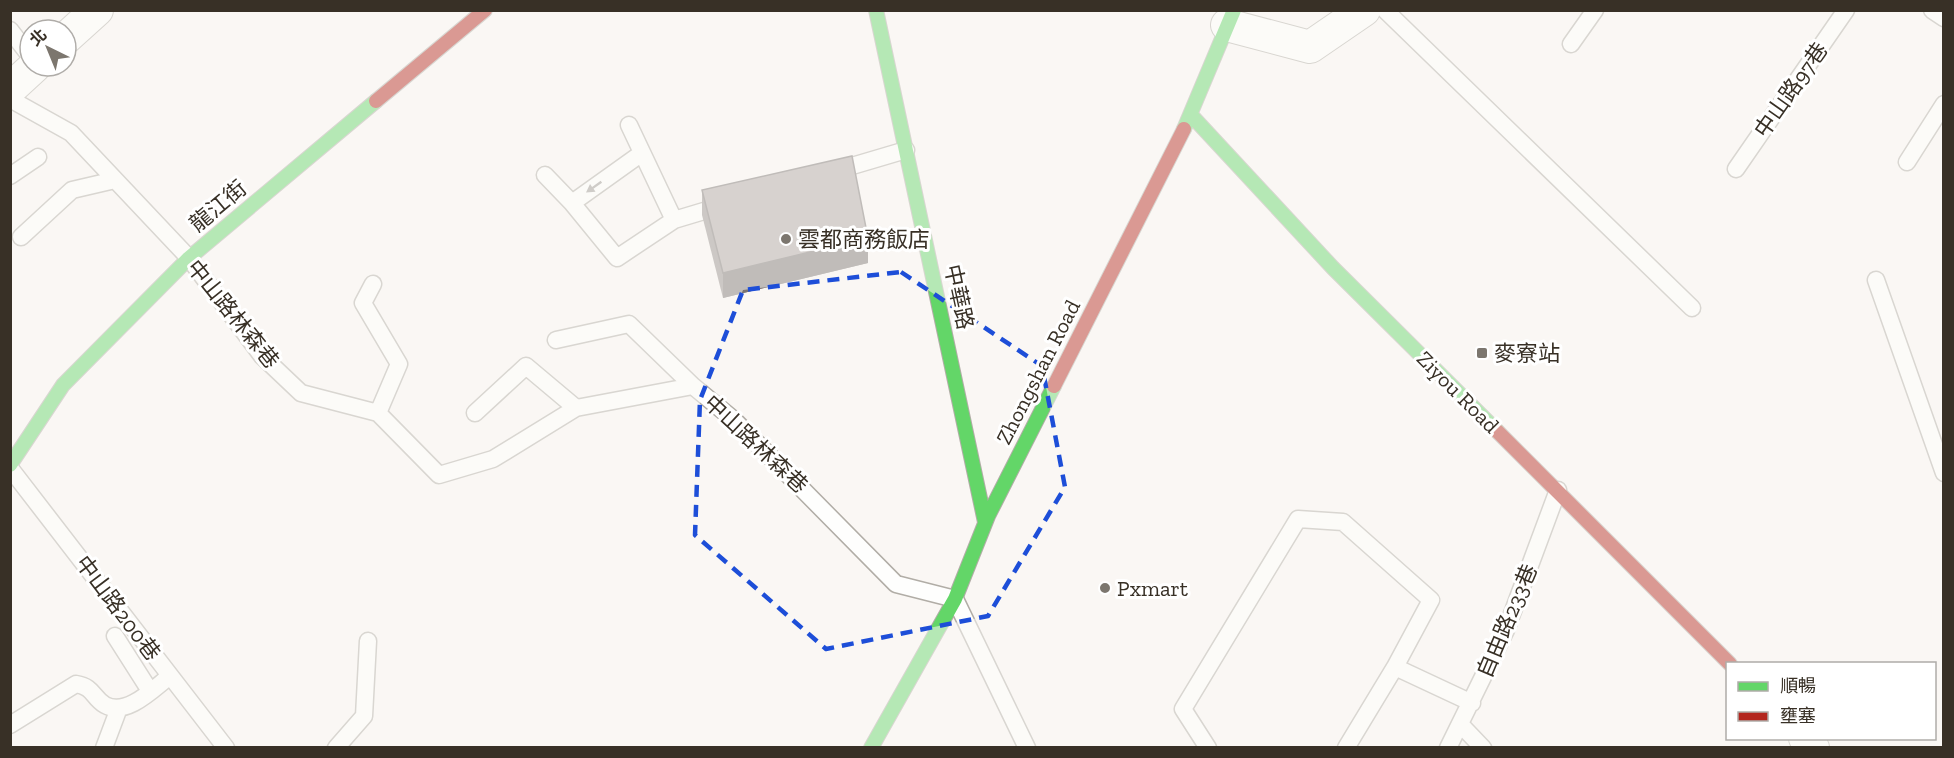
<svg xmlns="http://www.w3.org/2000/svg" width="1954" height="758" viewBox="0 0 1954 758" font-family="'Zilla Slab','Noto Sans TC',serif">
	<rect width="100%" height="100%" fill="#faf7f4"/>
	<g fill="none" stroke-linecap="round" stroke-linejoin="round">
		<defs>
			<path id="lane" d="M1385 10 1692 308
				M1932 10 1944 18
				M10 30 30 56
				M1571 44 1595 10
				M10 99 71 133 189 258 262 356 301 393 378 413 439 475 493 459 576 408 693 386 734 420 896 584 955 599 1027 748
				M629 125 674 220 724 205
				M642 153 572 203 617 258 674 220
				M1907 162 1944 104
				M1736 169 1846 10
				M835 171 906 150
				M545 175 572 203
				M10 176 38 157
				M21 237 72 190 115 180
				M1876 280 1944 473
				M373 284 363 303 399 364 378 413
				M556 340 629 324 693 386
				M475 413 526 366 576 408
				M10 468 226 748
				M115 636 150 691
				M10 725 76 684C94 687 92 697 105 705 127 717 154 688 170 676
				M1461 725 1483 748
				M104 748 119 708
				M336 748 364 716 368 641
				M1208 748 1183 709 1298 519 1343 522 1431 600 1395 667
				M1346 748 1395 667 1472 703
				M1448 748 1506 630 1558 490"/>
			<path id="street" d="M1227 25 1310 47 1364 10
				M66 38 97 10
				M10 89 35 66
				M1805 738 1813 748"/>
			<path id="fast" d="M876 10 985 522
				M1191 115 1333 268 1497 431
				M1184 129 1234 10
				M10 465 63 385 189 258 376 101
				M871 748 955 599 988 516 1054 386"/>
			<path id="jam" d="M376 101 485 10
				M1054 386 1184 129
				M1497 431 1730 664"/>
		</defs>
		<use href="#lane" stroke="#b1ada6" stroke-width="19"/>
		<use href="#street" stroke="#b1ada6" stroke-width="34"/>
		<use href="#fast" stroke="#b1ada6" stroke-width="16"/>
		<use href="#jam" stroke="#b1ada6" stroke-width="16"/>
		<use href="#lane" stroke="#fefefd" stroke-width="16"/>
		<use href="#street" stroke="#fefefd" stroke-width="32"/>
		<use href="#fast" stroke="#63d668" stroke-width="14"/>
		<use href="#jam" stroke="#b3261e" stroke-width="14"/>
	</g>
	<path fill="#968e8c" d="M702 190 868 263 723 298 702 215Z"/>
	<path fill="#7a7472" d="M868 238V263L723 298V273Z"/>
	<path fill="#aea5a3" stroke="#7a7472" stroke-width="1.5" d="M852 156 868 238 723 273 702 190Z"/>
	<defs><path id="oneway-solid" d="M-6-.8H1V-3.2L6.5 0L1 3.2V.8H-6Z" transform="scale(1.5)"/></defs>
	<use fill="#9b9792" href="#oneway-solid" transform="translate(594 187) rotate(145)"/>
	<path d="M0 0H1954V758H0ZM901 272 1042 366 1065 487 988 616 826 649 695 535 700 400 743 290Z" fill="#faf7f4" fill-opacity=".55" fill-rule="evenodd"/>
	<path fill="none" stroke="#1d4ed8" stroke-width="4.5" stroke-dasharray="12 8" stroke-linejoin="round" d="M901 272 1042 366 1065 487 988 616 826 649 695 535 700 400 743 290Z"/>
	<g fill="#7c766e" stroke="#fff" stroke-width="2">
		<circle cx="786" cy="239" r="6"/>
		<rect x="1476" y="347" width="12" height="12" rx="3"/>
		<circle cx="1105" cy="588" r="6"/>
	</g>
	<g text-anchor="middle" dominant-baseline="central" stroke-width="6" stroke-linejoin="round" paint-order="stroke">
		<g font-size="22" fill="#383026" stroke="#fff">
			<text transform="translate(1791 90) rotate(-55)">中山路97巷</text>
			<text transform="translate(218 206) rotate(-40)">龍江街</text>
			<text transform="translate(959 297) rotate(78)">中華路</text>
			<text transform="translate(233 314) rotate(51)">中山路林森巷</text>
			<text transform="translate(1038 372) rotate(-63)">Zhongshan Road</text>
			<text transform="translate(1458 392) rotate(45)">Ziyou Road</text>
			<text transform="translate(756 444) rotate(43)">中山路林森巷</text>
			<text transform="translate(118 608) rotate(53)">中山路200巷</text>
			<text transform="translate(1507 621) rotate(-67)">自由路233巷</text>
		</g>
		<g font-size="22" fill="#383026" stroke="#fff" text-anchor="start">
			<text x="798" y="239">雲都商務飯店</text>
			<text x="1494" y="353">麥寮站</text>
			<text x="1117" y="588">Pxmart</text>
		</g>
	</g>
	<rect width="1954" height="758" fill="none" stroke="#383026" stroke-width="24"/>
	<rect x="1726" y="662" width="210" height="78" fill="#ffffff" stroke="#afaca8" stroke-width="1.5"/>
	<rect x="1738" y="682" width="30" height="9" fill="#63d668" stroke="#afaca8" stroke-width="1.5"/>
	<text x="1780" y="692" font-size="18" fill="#383026">順暢</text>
	<rect x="1738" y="712" width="30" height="9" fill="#b3261e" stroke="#afaca8" stroke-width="1.5"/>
	<text x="1780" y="722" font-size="18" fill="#383026">壅塞</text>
	<g transform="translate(48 48) rotate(317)"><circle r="28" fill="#ffffff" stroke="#afaca8" stroke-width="1.5"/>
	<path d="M0-4.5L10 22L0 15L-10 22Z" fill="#7c766e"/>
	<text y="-9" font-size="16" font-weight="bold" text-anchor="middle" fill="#383026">北</text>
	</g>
</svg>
